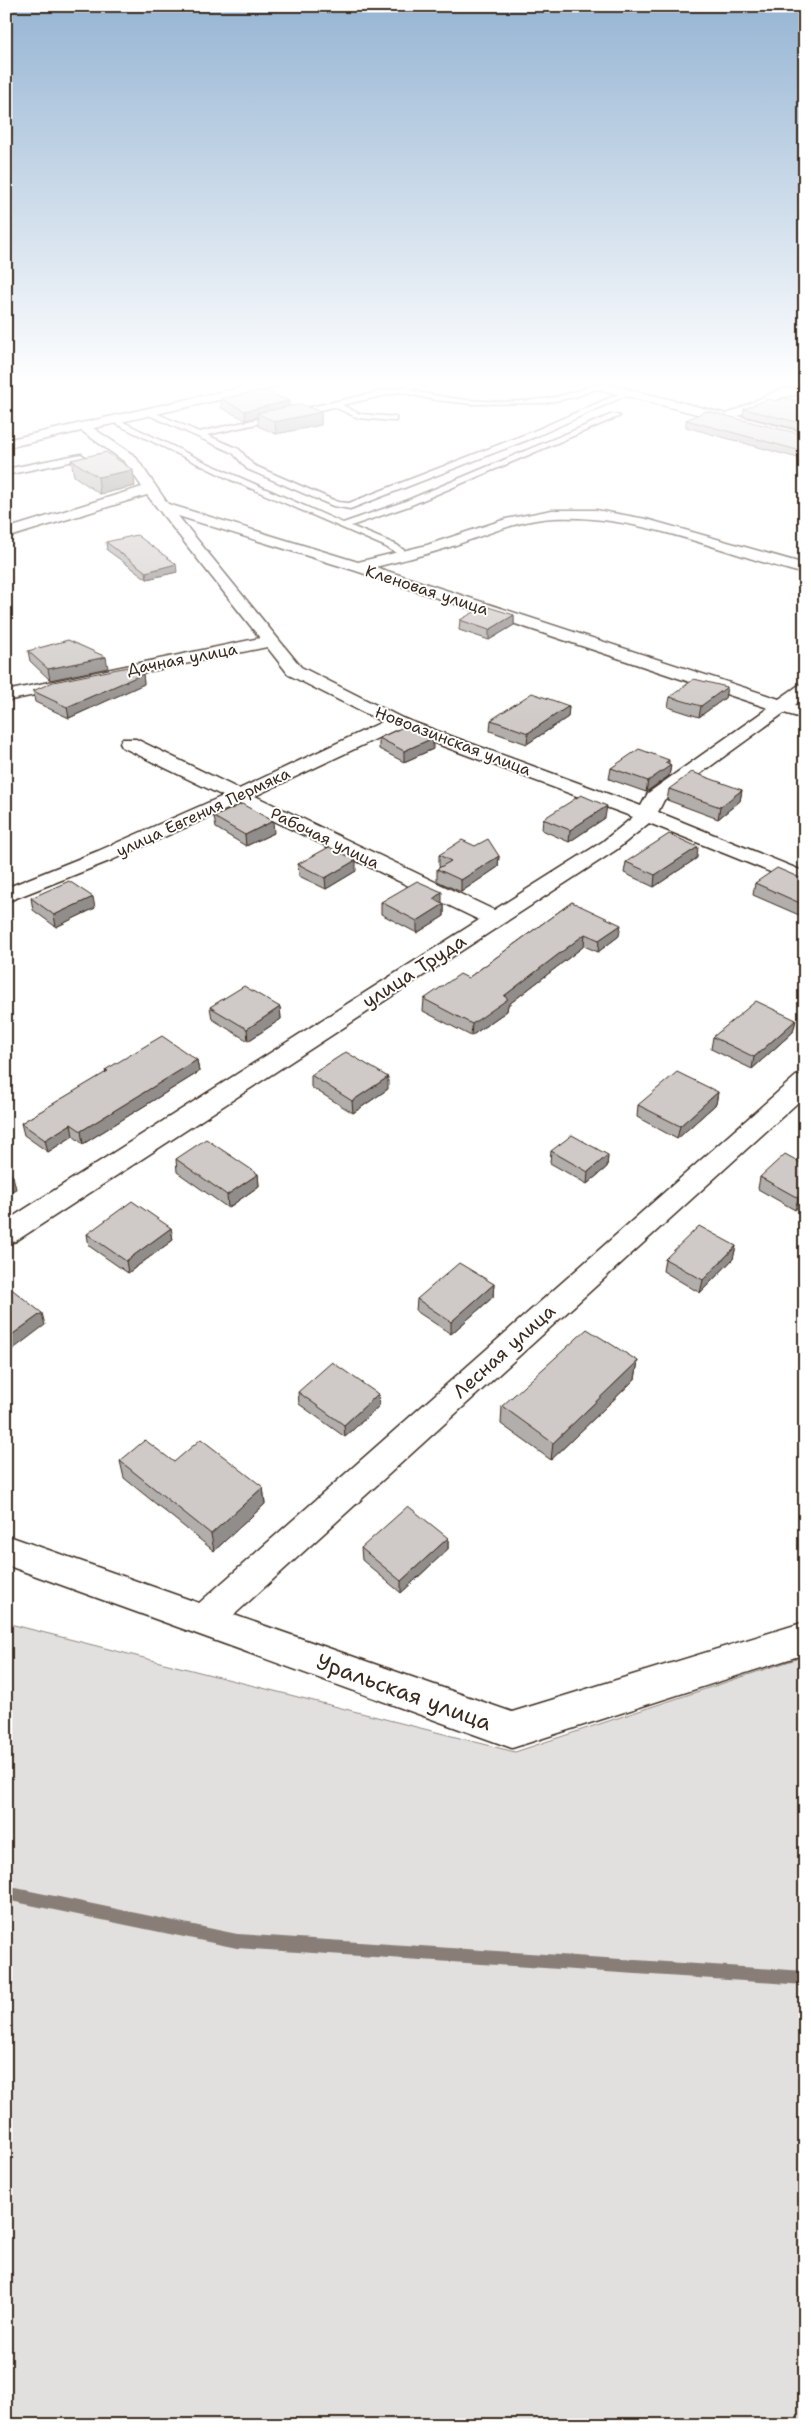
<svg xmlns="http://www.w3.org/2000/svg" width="811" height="2431" viewBox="0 0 811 2431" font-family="'Shantell Sans',sans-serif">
	<rect width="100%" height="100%" fill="#fff"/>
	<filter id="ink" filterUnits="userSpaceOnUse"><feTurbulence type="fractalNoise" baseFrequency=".02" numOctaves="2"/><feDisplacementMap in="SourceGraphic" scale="10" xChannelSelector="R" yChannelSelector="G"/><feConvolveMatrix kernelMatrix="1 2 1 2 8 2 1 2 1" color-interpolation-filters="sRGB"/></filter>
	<g filter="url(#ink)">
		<path fill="#e2e0de" stroke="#8e857e" d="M6 1623 515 1752 805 1656V2425H6Z"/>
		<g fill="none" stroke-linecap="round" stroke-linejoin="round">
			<path stroke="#887e77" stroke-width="14" d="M6 1893 237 1941 805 1978"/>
			<defs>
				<path id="service" d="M414 384H429L409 390C454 401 505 405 550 398 567 395 583 389 598 384L604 386 575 397 544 403 472 404 435 400 400 392 342 405 360 414 396 417V421H393L358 418 334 407 207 435 239 449 253 465 338 502 349 503 529 433 625 391 632 393 535 437 350 509 333 506 247 469 233 453 142 412 149 410 199 432Z
					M613 414 620 416 409 506 351 526 397 545 410 555 405 558 384 546 229 479 108 420 115 418 205 462 343 523 403 502Z
					M81 454 85 457 84 459 6 475V469Z"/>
				<path id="minor" d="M587 384H608L727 414 776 391 805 385V393L783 397 738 416 805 433V441L589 387Z
					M84 422 135 456 168 504 358 562 427 545 506 519 552 510H596L646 519 805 564V574C722 553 640 514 554 518 513 520 475 540 437 551 417 557 395 562 375 567L779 699 799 685 805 684V697L795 705 805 708V719L784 713 664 800 658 812 805 872V886L649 823 616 850 16 1241 6 1244V1221L479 920 239 804 112 860 6 902V888L98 851 223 796 122 747 120 743 122 739H136L239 789 382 722 289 675 267 647 6 701V691L260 638 147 495 6 538V529L142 487 125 462 79 429 78 426ZM178 516 353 570 768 708 648 793 641 806 402 718 301 667ZM397 729 633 817 602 842 494 910 255 796Z
					M805 1074V1096L234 1615 512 1712 805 1622V1654L512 1748 6 1565V1535L199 1603 796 1076Z"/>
				<path id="tertiary" d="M256 384H278L272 388 6 448V440Z"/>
			</defs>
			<use href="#service" stroke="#3b2a1e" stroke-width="3"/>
			<use href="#minor" stroke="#3b2a1e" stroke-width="3"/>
			<use href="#tertiary" stroke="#3b2a1e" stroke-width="3"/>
			<use href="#service" fill="#fff" fill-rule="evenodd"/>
			<use href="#minor" fill="#fff" fill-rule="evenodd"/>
			<use href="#tertiary" fill="#fff" fill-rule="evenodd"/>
		</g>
		<path fill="#b2aeab" stroke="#3b2a1e" d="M221 399 289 406 321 412V425L276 434 258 426V417L246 420 221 408Z
			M777 401 805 403V431L743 416 744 409Z
			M686 420 805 435V460L686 427Z
			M71 460 135 486 100 494 74 476Z
			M106 542 177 572 147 579 107 550Z
			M514 615V625L489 640 459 630 460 620Z
			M28 651 108 668 50 680 30 661Z
			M143 674 144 684 69 718 35 702 33 691Z
			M727 687 725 698 699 717 668 707 670 697Z
			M569 706 568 717 527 744 490 731 491 720Z
			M379 738 433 749 404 762 379 749Z
			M669 764 671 765 669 776 646 792 609 779 611 768Z
			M669 789 742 790 740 801 718 819 667 800Z
			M214 817 274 833 246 846 216 828Z
			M605 818 569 842 542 830 543 819Z
			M439 855 499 856 498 867 461 892 437 881V869L440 867 439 866Z
			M697 858 654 887 624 873 626 862Z
			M298 864 356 871 326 889 299 876Z
			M805 880V911L799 915 753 895 755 883Z
			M31 898 95 908 56 927 33 910Z
			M381 902 442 903 444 904V916L417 933 381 914Z
			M572 902 619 936 598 952 584 946 508 1005 507 1011 471 1036 423 1011 424 999 468 978Z
			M805 962V979L799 976 802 964Z
			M210 1007H280L281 1019 248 1041 212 1019Z
			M796 1020 793 1032 752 1069 711 1049 713 1037Z
			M197 1060 199 1072 83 1144 73 1136 48 1152 24 1135 21 1123 106 1073 105 1070Z
			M311 1075 388 1089 353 1113 311 1087Z
			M718 1092 716 1104 677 1139 637 1117 638 1105Z
			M551 1151 608 1155 607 1167 587 1184 550 1163Z
			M176 1159 258 1174 259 1186 228 1208 177 1172Z
			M760 1177 805 1201 795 1210 758 1189Z
			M171 1228 173 1240 128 1273 89 1246 87 1234Z
			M736 1246 733 1259 700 1293 663 1271 665 1259Z
			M494 1284 493 1297 451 1334 416 1311 417 1299Z
			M638 1361 635 1379 551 1460 501 1424 502 1406Z
			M298 1392 378 1394 379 1406 345 1437 299 1404Z
			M120 1461 174 1462 263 1487 265 1504 214 1551 124 1478Z
			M448 1538V1549L401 1593 362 1560 361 1548Z"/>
		<path fill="#918d8b" stroke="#3b2a1e" d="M289 401V410L257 413 258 417 246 420 245 411Z
			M321 412V425L276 434 275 422Z
			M133 470 135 486 100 494 98 477Z
			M176 564 177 572 147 579 146 572Z
			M514 615V625L489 640V630Z
			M106 657 108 668 50 680 48 669Z
			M143 674 144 684 69 718 67 707Z
			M727 687 725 698 699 717 701 706Z
			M569 706 568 717 527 744 528 733Z
			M433 738V749L404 762V751Z
			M669 760V766L671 765 669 776 646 792 648 781 665 763Z
			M742 790 740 801 718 819 720 807Z
			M607 806 605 818 569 842 570 830Z
			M273 821 274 833 246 846 245 835Z
			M698 847 697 858 654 887 655 875Z
			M499 856 498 867 461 892V880Z
			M356 860V871L326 889 325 878Z
			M442 892V904L433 899Z
			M93 897 95 908 56 927 54 915Z
			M805 901V911L799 915 802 904Z
			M444 904V916L417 933V921Z
			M621 925 619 936 598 952 599 940Z
			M585 934 584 946 508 1005 507 1011 471 1036 472 1024 504 996Z
			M280 1007 281 1019 248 1041 247 1029Z
			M796 1020 793 1032 752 1069 754 1057Z
			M197 1060 199 1072 83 1144 81 1131Z
			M388 1077V1089L353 1113 352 1101Z
			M718 1092 716 1104 677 1139 680 1126Z
			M71 1124 73 1136 48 1152 45 1140Z
			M608 1155 607 1167 587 1184 588 1172Z
			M258 1174 259 1186 228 1208 227 1195Z
			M13 1176 16 1189 6 1194V1180Z
			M805 1192V1201L795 1210 798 1198Z
			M171 1228 173 1240 128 1273 126 1261Z
			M736 1246 733 1259 700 1293 703 1280Z
			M494 1284 493 1297 451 1334V1322Z
			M42 1313 45 1325 8 1353 6 1347V1339Z
			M638 1361 635 1379 551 1460 553 1443Z
			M378 1394 379 1406 345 1437 344 1425Z
			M263 1487 265 1504 214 1551 211 1534Z
			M448 1538V1549L401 1593V1581Z"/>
		<path fill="#cfcac7" stroke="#3b2a1e" d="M263 390 289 401 245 411 221 399Z
			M784 398 805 403V424L744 409 768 399 777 401Z
			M301 404 321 412 275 422 257 413Z
			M706 411 805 435V452L686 420Z
			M106 452 133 470 98 477 71 460Z
			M137 535 176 564 146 572 106 542Z
			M485 606 514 615 489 630 460 620Z
			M68 640 106 657 48 669 28 651Z
			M128 667 143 674 67 707 33 691 53 682Z
			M694 679 727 687 701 706 670 697Z
			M532 693 569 706 528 733 491 720Z
			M408 725 433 738 404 751 379 738Z
			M639 749 669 760 665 763 671 765 648 781 611 768Z
			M692 772 742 790 720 807 669 789Z
			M581 795 607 806 570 830 543 819Z
			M242 804 273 821 245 835 214 817Z
			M669 834 698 847 655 875 626 862Z
			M488 839 499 856 461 880 437 869 451 861 439 855 462 840 475 846Z
			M329 847 356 860 325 878 298 864Z
			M777 868 805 880V901L802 904 755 883Z
			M69 881 93 897 54 915 31 898Z
			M417 881 442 892 433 899 444 904 417 921 381 902Z
			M572 902 621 925 599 940 585 934 504 996 508 999 472 1024 424 999 460 974 468 978Z
			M244 986 280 1007 247 1029 210 1007Z
			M756 1001 796 1020 754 1057 713 1037Z
			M162 1036 197 1060 81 1131 71 1124 45 1140 21 1123 108 1071 105 1070Z
			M346 1052 388 1077 352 1101 311 1075Z
			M677 1072 718 1092 680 1126 638 1105Z
			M572 1135 608 1155 588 1172 551 1151Z
			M206 1139 258 1174 227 1195 176 1159Z
			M785 1154 805 1165V1192L798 1198 760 1177Z
			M6 1171 13 1176 6 1180Z
			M132 1201 171 1228 126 1261 87 1234Z
			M699 1226 736 1246 703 1280 665 1259Z
			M459 1263 494 1284 451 1322 417 1299Z
			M9 1287 42 1313 6 1339V1290Z
			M587 1329 638 1361 553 1443 502 1406Z
			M332 1362 378 1394 344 1425 298 1392Z
			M201 1439 263 1487 211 1534 120 1461 145 1440 174 1462Z
			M408 1506 448 1538 401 1581 361 1548Z"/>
	</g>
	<linearGradient id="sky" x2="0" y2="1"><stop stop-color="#96b5d3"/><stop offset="0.53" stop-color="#fff"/><stop offset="1" stop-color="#fff" stop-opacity="0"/></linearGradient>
	<rect width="811" height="724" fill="url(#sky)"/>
	<g text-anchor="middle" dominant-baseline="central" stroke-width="4" stroke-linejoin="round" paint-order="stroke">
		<g font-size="16" fill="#3b2a1e" stroke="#fff">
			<text transform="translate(427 590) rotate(18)">Кленовая улица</text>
			<text transform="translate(182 659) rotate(-11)">Дачная улица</text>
			<text transform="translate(453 741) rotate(21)">Новоазинская улица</text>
			<text transform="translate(203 812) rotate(-25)">улица Евгения Пермяка</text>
			<text transform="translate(325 838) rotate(26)">Рабочая улица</text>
		</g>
		<g font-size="19" fill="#3b2a1e" stroke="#fff">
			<text transform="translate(414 971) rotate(-33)">улица Труда</text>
			<text transform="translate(504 1351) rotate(-42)">Лесная улица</text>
		</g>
		<g font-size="22" fill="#3b2a1e" stroke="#fff">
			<text transform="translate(404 1692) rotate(20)">Уральская улица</text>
		</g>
	</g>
	<rect width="811" height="2431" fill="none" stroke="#fff" stroke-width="25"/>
	<rect x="12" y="12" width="786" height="2406" fill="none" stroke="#3b2a1e" stroke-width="2" filter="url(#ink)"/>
</svg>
